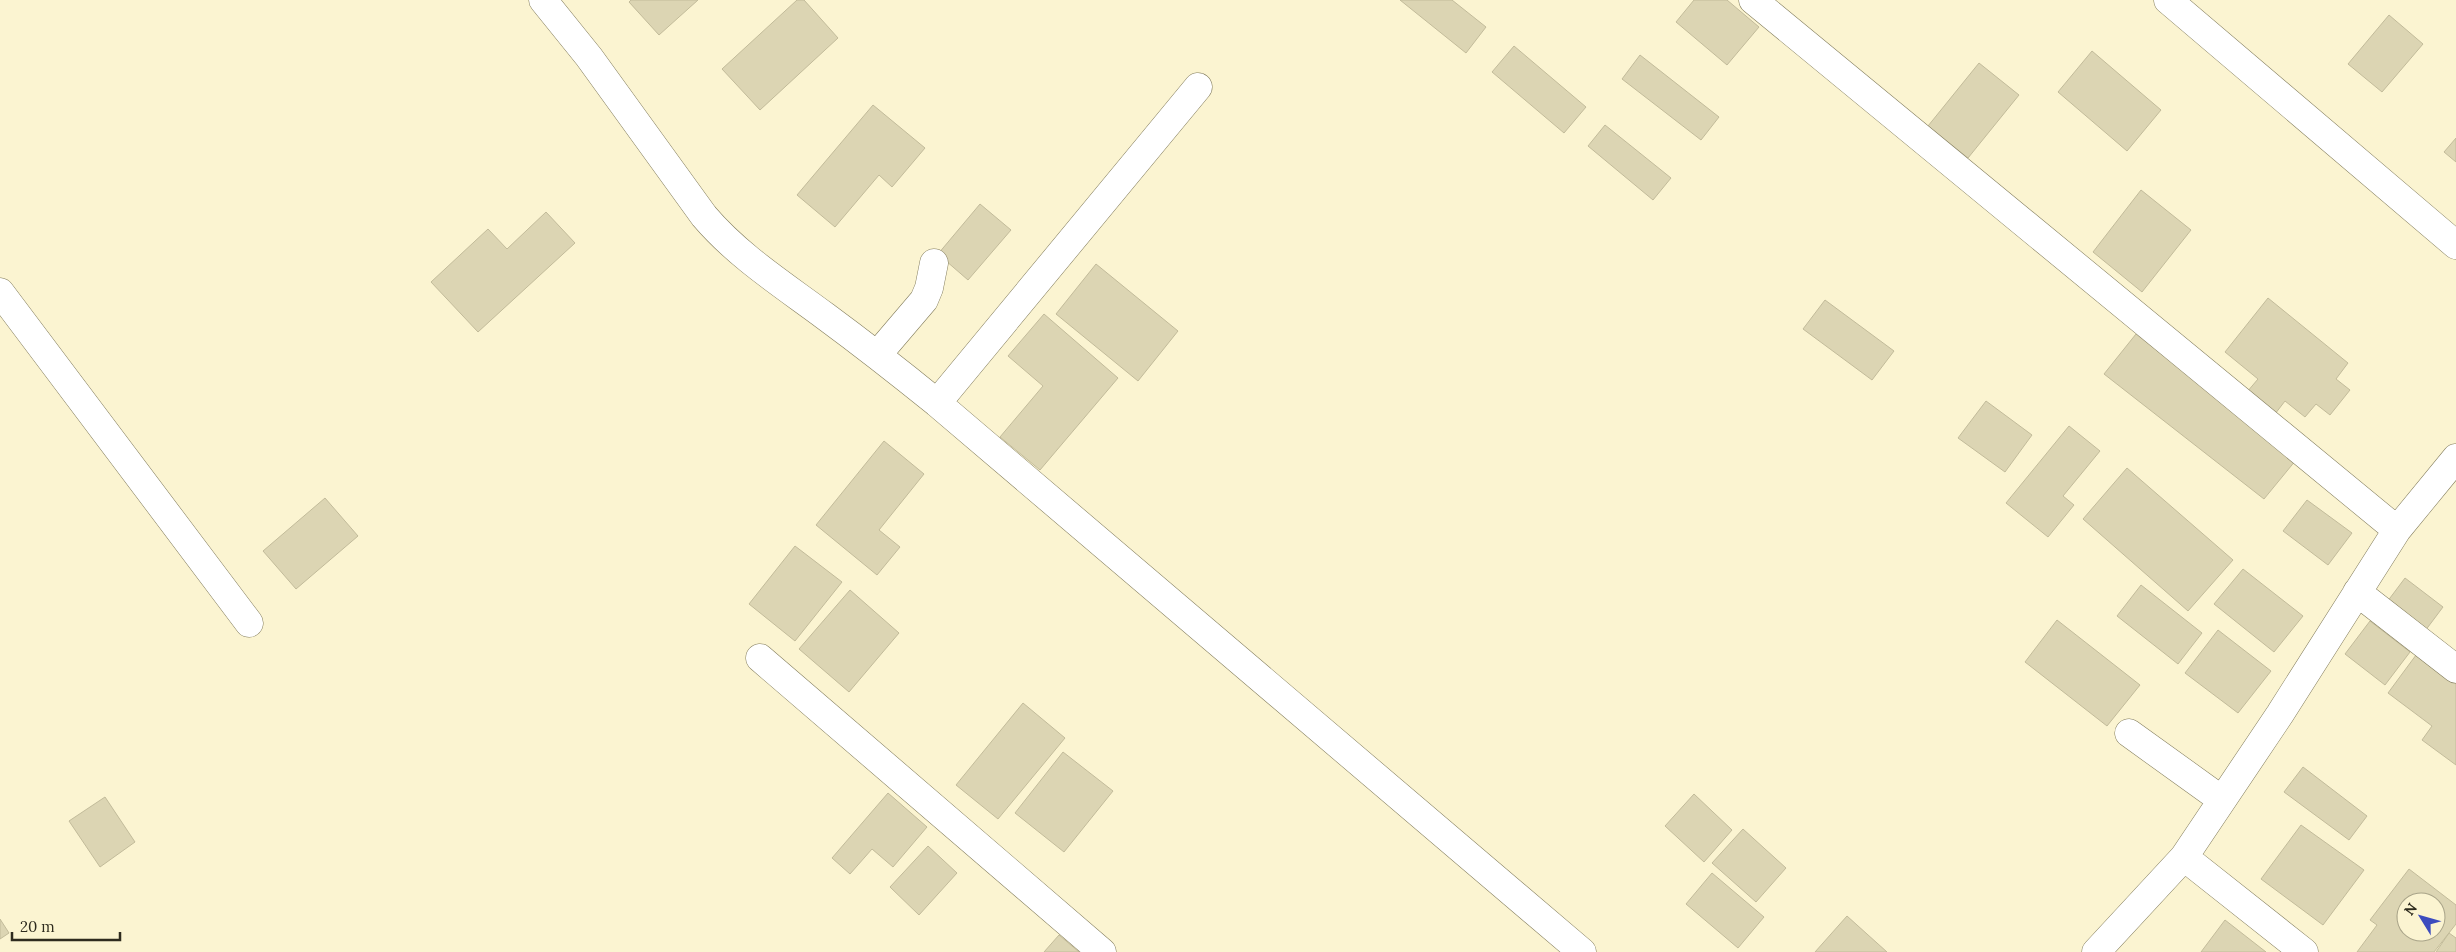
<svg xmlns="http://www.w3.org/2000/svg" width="2456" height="952" viewBox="0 0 2456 952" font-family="Lora,serif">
	<rect width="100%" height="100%" fill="#fbf4d1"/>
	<path fill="#dcd5b3" stroke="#c2bb9a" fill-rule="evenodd" d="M631 0H698L659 35 629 2Z
		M797 0H804L838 38 760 110 722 69Z
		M1400 0H1452L1486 27 1466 53Z
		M1694 0H1727L1759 27 1727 65 1676 22Z
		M2389 15 2423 44 2382 92 2348 64Z
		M1514 46 1586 107 1564 133 1492 72Z
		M2092 51 2161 110 2127 151 2058 92Z
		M1640 55 1719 117 1701 140 1622 79Z
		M1979 63 2019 95 1968 158 1928 126Z
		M873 105 925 148 892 187 879 175 835 227 797 195Z
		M1605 125 1671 178 1653 200 1588 146Z
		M2456 138V162L2444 152Z
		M2141 190 2191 230 2142 292 2093 252Z
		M980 204 1011 230 968 280 938 254Z
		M546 212 575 243 478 332 431 282 488 229 507 249Z
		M1096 264 1178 331 1138 381 1056 314Z
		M2268 298 2348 363 2336 379 2350 390 2330 415 2316 404 2305 417 2285 401 2275 414 2247 392 2258 379 2225 352Z
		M1825 300 1894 351 1872 380 1803 329Z
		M1044 314 1118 378 1040 470 1000 437 1043 386 1008 356Z
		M2136 334 2296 460 2264 499 2104 374Z
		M1986 401 2032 435 2005 472 1958 438Z
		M2069 426 2100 451 2063 496 2074 505 2048 537 2006 503Z
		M884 441 924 474 879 530 900 547 877 575 816 525Z
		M2127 468 2233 560 2188 611 2083 519Z
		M325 498 358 536 296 589 263 551Z
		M2307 500 2352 533 2328 565 2283 531Z
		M795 546 842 582 795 641 749 604Z
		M2243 569 2303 616 2274 652 2214 604Z
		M2405 578 2443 607 2422 635 2384 606Z
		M2141 585 2202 633 2178 664 2117 616Z
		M850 590 899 633 849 692 799 649Z
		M2057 620 2140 685 2107 726 2025 662Z
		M2370 621 2410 652 2385 685 2345 654Z
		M2218 630 2271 671 2238 713 2185 673Z
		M2419 651 2456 678V765L2422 740 2432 726 2388 693Z
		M1023 703 1065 738 998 819 956 785Z
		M1063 752 1113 791 1064 852 1015 813Z
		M2303 767 2367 816 2349 840 2284 792Z
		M888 793 927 827 893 867 872 849 850 874 832 858Z
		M1694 794 1732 830 1704 862 1665 826Z
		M105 797 135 842 100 867 69 821Z
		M2301 825 2364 870 2323 925 2261 879Z
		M1743 829 1786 868 1756 902 1712 863Z
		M928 846 957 873 919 915 890 887Z
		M2409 869 2456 905V924L2434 952H2357L2377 925 2370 920ZM2406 902H2436V932H2406Z
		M1712 873 1764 917 1738 948 1686 904Z
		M1847 916 1887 952H1815Z
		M0 919 9 933 0 939Z
		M2225 920 2266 952H2201Z
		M2449 933 2456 938V952H2436Z
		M1059 935 1079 952H1044Z"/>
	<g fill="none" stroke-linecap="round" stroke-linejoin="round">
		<defs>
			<path id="minor" d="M543 0 589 57 704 216C738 256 782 284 825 316 863 344 900 373 937 403L1582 952
				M1753 0 2397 530
				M2168 0 2456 245
				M0 292 249 623
				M878 354 924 300 929 288 934 263
				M937 403 1198 87
				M2357 592 2456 669
				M760 658 1102 952
				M2129 733 2222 800
				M2184 857 2304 952
				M2096 952 2184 857 2280 714 2397 530 2456 458"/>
		</defs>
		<use href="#minor" stroke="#827c5c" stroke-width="29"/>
		<use href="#minor" stroke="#fff" stroke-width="28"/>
	</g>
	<g transform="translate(2421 917) rotate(307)"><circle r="24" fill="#fbf4d1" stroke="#a9a489"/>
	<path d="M0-4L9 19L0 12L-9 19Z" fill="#3c4bbe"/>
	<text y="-8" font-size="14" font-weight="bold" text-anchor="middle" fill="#2e2b1e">N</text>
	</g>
	<path d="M12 932v8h108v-8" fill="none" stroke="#2e2b1e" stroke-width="2.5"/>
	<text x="20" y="932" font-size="15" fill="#2e2b1e" stroke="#fbf4d1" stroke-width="4" paint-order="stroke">20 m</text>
</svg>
